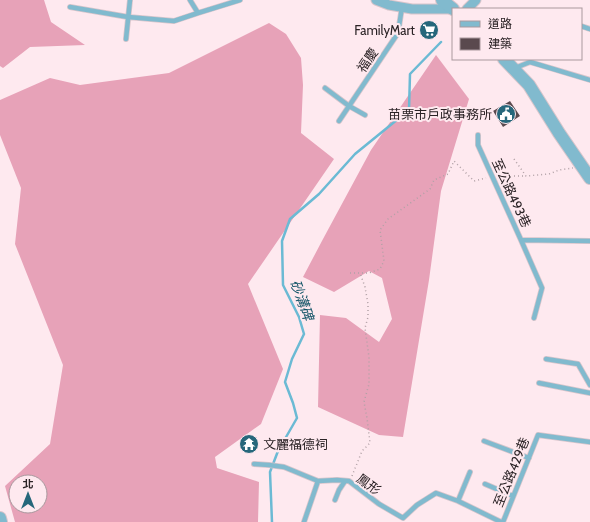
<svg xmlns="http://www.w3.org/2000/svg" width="590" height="522" viewBox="0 0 590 522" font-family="Cabin,'Noto Sans TC',sans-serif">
	<rect width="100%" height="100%" fill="#fee9ef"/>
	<path fill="#e7a2b8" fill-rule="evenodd" d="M0 0H44L51 22 85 45 30 47 3 68 0 66Z
		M269 23 286 34 301 58 303 85 301 133 334 159 248 284 283 369 261 424 215 457 217 468 259 482 258 522H15L5 486 50 444 63 365 15 244 21 188 0 135V100L50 78 80 85 169 73ZM16 482H40V506H16Z
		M436 55 469 99 441 191 429 280 403 437 379 435 318 407 320 315 346 318 379 342 392 319 382 278 369 271 334 292 303 277 323 239 371 150Z"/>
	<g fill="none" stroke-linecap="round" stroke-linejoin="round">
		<path stroke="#6bbad4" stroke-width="2.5" d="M272 522 270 472 278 451 297 418 293 403 285 382 292 359 304 334 299 317 283 285 282 241 290 219 319 194 355 154 409 110 410 74 441 42"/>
	</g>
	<path fill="#5a494e" d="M510 101 520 116 503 127 493 111Z"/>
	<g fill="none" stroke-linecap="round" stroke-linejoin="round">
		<defs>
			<path id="service" d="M190 0 198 13 240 0
				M70 7 128 17 174 21 198 13
				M581 26 590 29
				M126 39 130 0
				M515 68 530 62 590 80
				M325 88 349 106 365 115
				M339 121 398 33 402 7
				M478 135V145L521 240 590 241
				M521 240 542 288 534 318
				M546 359 578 364 590 385
				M539 383 590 393
				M484 441 529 458
				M254 464 269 465 284 467 318 481 337 480 349 481 379 504 403 518 417 505 436 493 458 501 501 522
				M485 484 513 496
				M335 500 339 490 345 481
				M458 501 470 472
				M304 522 318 481
				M503 522 538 435 590 442"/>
			<path id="minor" d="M376 0 389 5 412 9H453
				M467 9 476 0"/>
			<path id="tertiary" d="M442 0 453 9
				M504 59 529 85 559 133 590 178
				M0 518 1 522"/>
		</defs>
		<use href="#service" stroke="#d8c5cb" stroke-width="6"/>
		<use href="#minor" stroke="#d8c5cb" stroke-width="11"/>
		<use href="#tertiary" stroke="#d8c5cb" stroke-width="14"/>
		<path stroke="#b1a1a6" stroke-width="1.5" stroke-dasharray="1 3" stroke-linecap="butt" d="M514 159 526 176 549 174 559 170 573 168
			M498 176H526
			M350 273H369L380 269 384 261 380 230 388 219 430 189 434 180 448 174 454 161 474 181 486 178
			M352 476 362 451 370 443 367 418 364 402 369 384V357L365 328 368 317V304L365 287 360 273"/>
		<use href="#service" stroke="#81bace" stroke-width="4.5"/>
		<use href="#minor" stroke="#81bace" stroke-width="9"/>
		<use href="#tertiary" stroke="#81bace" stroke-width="12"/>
	</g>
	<defs>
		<symbol id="supermarket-disc" viewBox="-11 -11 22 22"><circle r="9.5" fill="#26677b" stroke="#fee9ef"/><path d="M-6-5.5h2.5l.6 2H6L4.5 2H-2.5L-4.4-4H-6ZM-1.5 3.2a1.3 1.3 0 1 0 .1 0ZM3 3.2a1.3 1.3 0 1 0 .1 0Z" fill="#fff"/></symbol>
		<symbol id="civic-disc" viewBox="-11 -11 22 22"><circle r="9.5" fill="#26677b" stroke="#fee9ef"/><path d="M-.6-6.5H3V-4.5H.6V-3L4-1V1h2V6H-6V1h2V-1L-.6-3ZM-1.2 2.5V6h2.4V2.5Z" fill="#fff"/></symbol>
		<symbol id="temple-disc" viewBox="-11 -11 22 22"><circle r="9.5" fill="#26677b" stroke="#fee9ef"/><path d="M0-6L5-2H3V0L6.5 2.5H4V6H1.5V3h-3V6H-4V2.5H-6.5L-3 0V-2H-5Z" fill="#fff"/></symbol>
	</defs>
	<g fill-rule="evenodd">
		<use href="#supermarket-disc" x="418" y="19" width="22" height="22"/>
		<use href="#civic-disc" x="495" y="103" width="22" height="22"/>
		<use href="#temple-disc" x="238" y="433" width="22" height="22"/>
	</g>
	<g text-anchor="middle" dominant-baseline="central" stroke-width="4" stroke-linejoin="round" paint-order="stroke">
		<g font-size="13" fill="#2a2225" stroke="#fee9ef" text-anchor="end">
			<text x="415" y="30">FamilyMart</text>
			<text x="492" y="114">苗栗市戶政事務所</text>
			<text x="263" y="444" text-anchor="start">文麗福德祠</text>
		</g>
		<g font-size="13" fill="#2a2225" stroke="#fee9ef">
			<text transform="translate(367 60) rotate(-56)">福慶</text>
			<text transform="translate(512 193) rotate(65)">至公路493巷</text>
			<text transform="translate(511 472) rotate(-68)">至公路429巷</text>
			<text transform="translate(369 484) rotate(36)">鳳形</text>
		</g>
		<g font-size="14" font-style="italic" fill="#125467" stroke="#fee9ef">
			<text transform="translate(302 300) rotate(70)">砂溝碑</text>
		</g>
	</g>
	<rect x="452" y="8" width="130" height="52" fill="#fee9ef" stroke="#a9999e"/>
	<rect x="460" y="21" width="20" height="6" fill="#81bace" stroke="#a9999e"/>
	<text x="488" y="28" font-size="12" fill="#2a2225">道路</text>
	<rect x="460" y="38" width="20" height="12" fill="#5a494e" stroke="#a9999e"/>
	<text x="488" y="48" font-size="12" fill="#2a2225">建築</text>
	<g transform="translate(28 494)"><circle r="19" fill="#fee9ef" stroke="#a9999e"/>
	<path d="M0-3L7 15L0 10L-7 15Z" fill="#26677b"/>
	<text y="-6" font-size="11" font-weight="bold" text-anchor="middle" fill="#2a2225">北</text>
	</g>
</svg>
